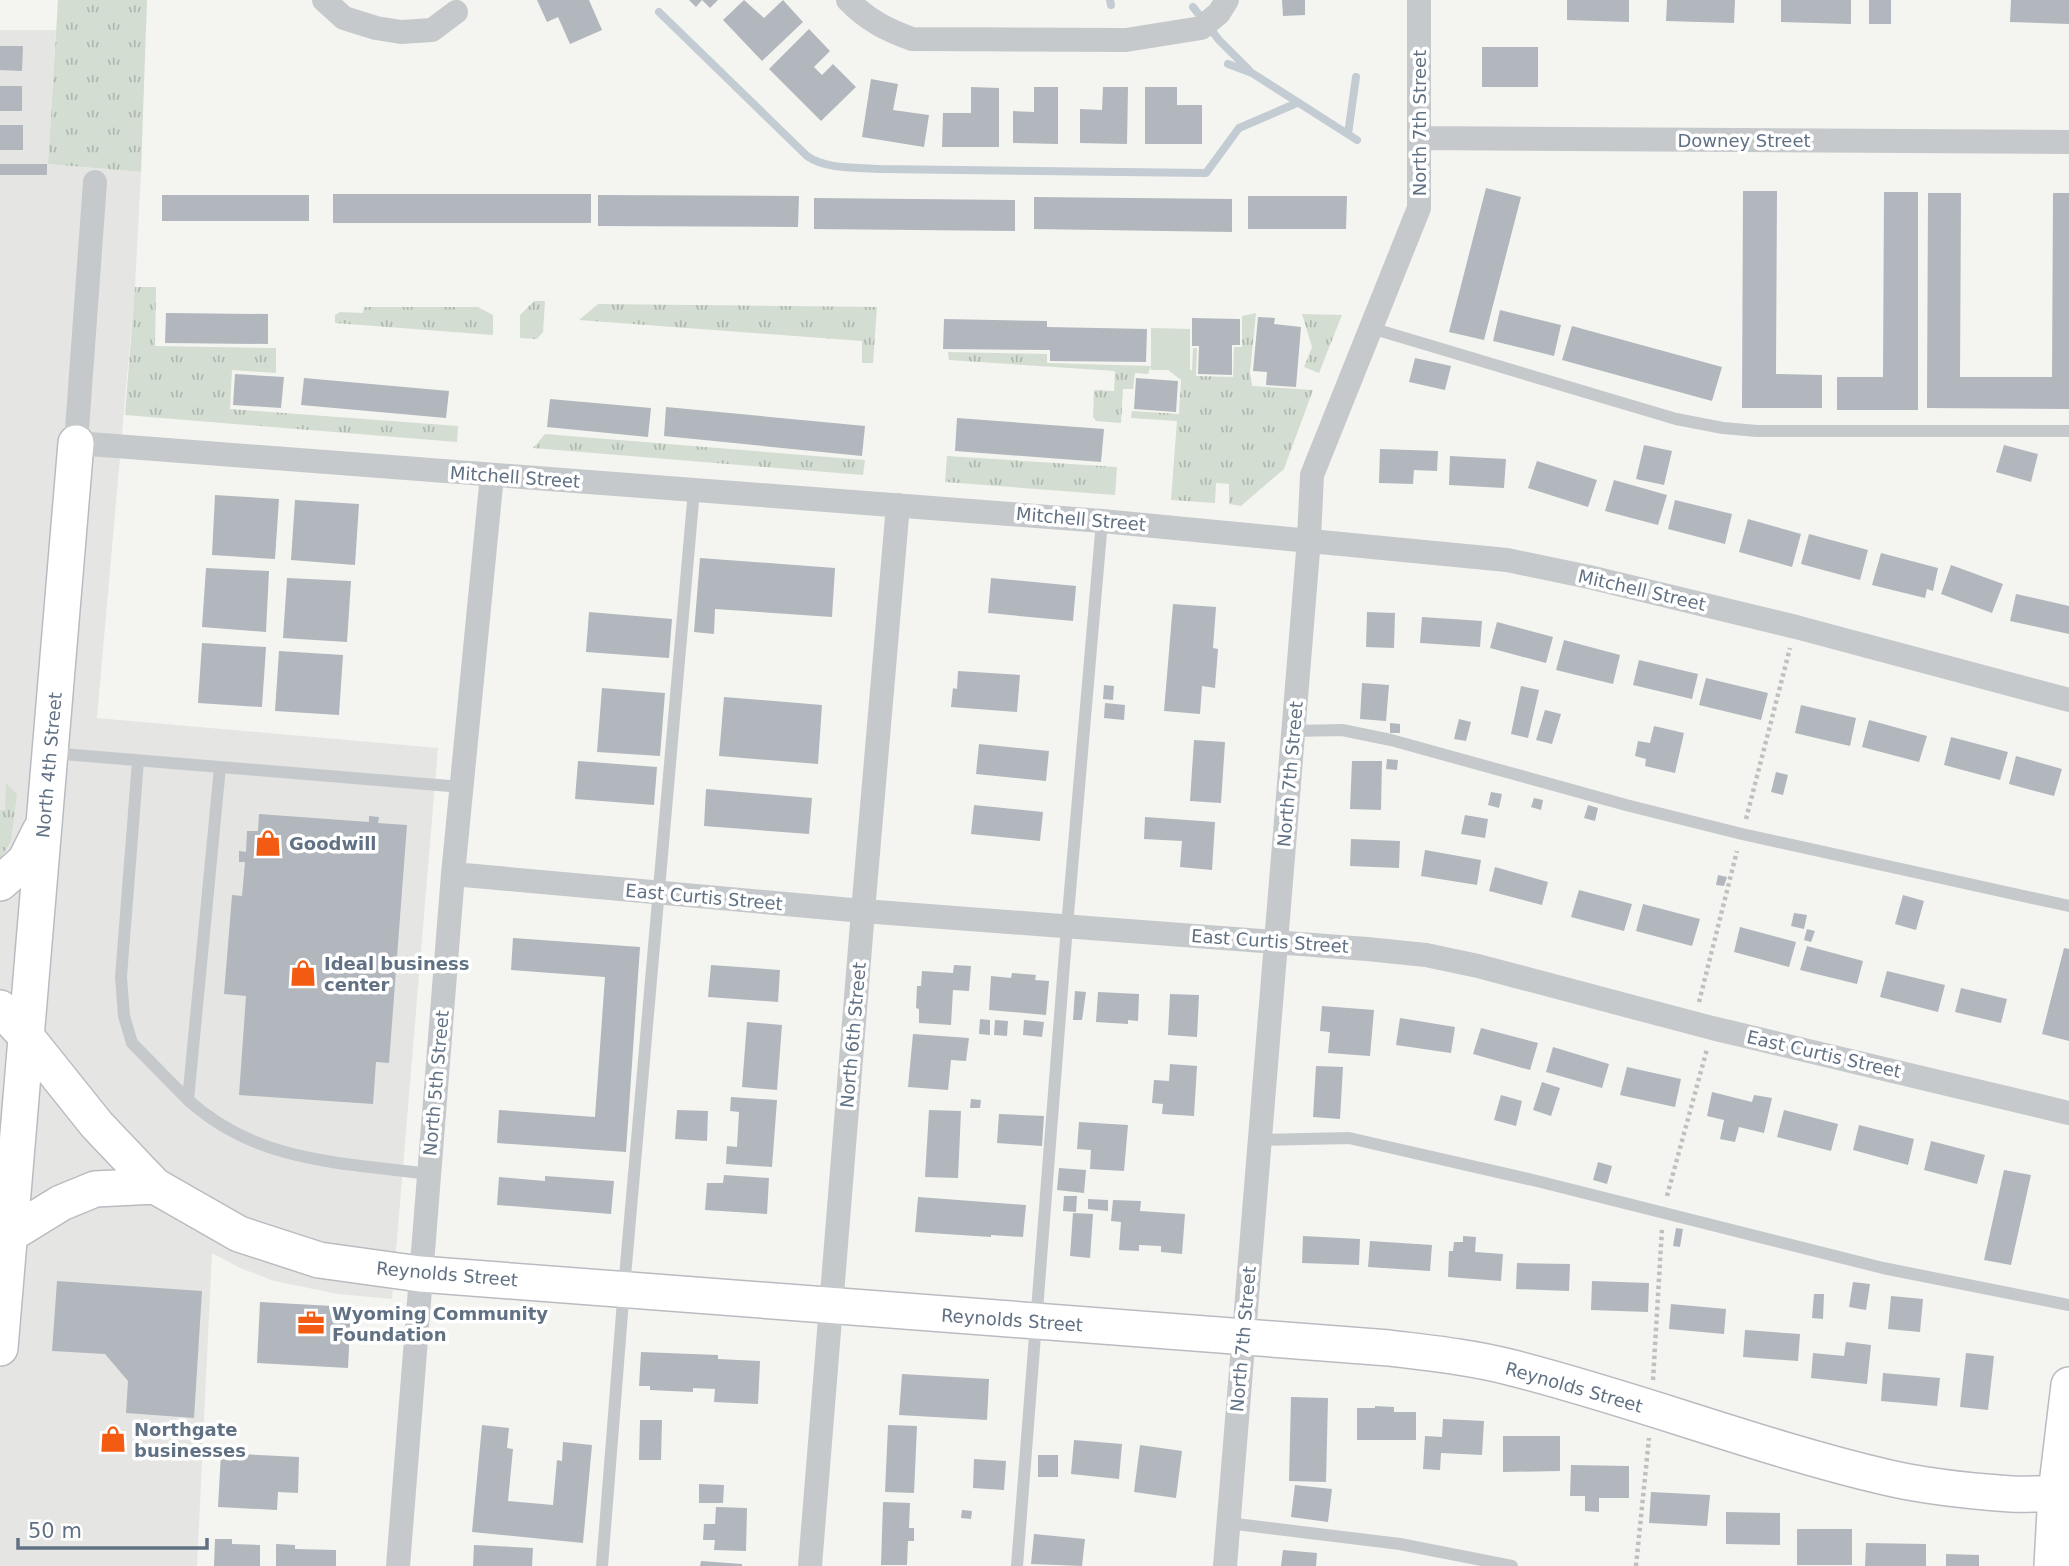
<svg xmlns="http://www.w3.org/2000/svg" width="2069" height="1566" viewBox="0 0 2069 1566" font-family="'DejaVu Sans',sans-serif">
	<defs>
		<pattern id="grass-tufts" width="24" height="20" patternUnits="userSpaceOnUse" patternTransform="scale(1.75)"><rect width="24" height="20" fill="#d4ddd1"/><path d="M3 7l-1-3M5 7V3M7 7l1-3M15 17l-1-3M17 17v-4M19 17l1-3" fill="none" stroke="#afb8af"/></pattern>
	</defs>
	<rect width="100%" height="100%" fill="#f4f5f0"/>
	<path fill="#e5e6e4" d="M0 30H56L48 164 141 172 135 287 97 718 438 748 392 1299 338 1294 274 1281 240 1268 212 1253 197 1566H0Z"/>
	<path fill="url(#grass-tufts)" d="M58 0H147L141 172 48 164Z
		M135 287H156L155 346 276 348V373L232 370 230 409 458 426 457 442 125 415Z
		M534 301H545L543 332 537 339 520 338V315Z
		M598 304 877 307 873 363H862V341L579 320Z
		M364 307H478L493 315V335L335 323V315L340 312 363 313Z
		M1256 313 1250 372 1252 386 1313 390 1284 469 1241 506 1229 504V484L1216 483 1215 503 1171 500 1177 421 1131 418 1132 411 1179 414 1181 380 1168 370H1192L1193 348H1197L1196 376 1233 377 1234 347H1242V316Z
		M1302 314 1342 315 1319 373 1304 367 1312 347Z
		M948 352 1047 354V363L1151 366 1148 374 1135 373 1133 389H1123L1121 423 1096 421 1093 417 1094 390 1114 391 1115 371 949 360Z
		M545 434 865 460 863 475 533 448Z
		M947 456 1117 467 1115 495 945 482Z
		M6 783 17 794 11 841 0 859V810H5Z"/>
	<path fill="#d4ddd1" d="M1151 328 1190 329V370H1151Z"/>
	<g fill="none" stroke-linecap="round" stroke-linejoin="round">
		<path stroke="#c3ccd2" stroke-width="8" d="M1110 0 1111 5
			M1193 7 1219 40 1249 70
			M659 12 807 156C827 170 857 167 881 169L1206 173 1239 128 1297 103
			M1228 64 1252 73 1357 140
			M1348 134 1356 77"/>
	</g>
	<path fill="#b1b7bd" d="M537 0H589L602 30 570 44 558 17 547 22Z
		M689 0H718L710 8 702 0 696 7Z
		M744 0 764 18 783 0 803 22 762 61 723 20Z
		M1282 0H1305V15L1283 16Z
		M1567 0H1629V22L1567 20Z
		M1667 0H1735L1734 23 1666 21Z
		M1781 0H1851V24L1781 22Z
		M1869 0H1891V24H1869Z
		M2011 0H2069V24L2010 22Z
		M809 29 830 51 814 67 822 75 833 64 856 87 821 121 769 69Z
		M0 46H23L22 71 0 70Z
		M1482 47H1538V87H1482Z
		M871 79 898 84 893 110 929 115 924 147 862 137Z
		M0 86H22V111H0Z
		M971 87 999 88V147H942L943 113H971Z
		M1034 87H1058V144L1013 143V111L1034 112Z
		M1103 87H1128L1127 144 1080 143V109L1102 110Z
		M1145 87H1177V105H1202V144H1145Z
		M0 125H23V150H0Z
		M0 164H47V175H0Z
		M1486 188 1521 197 1484 340 1449 332Z
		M1743 191H1777L1776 374 1822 375V408H1742Z
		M1884 192H1918V410H1837V377H1883Z
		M1928 193H1961L1960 377H2052L2053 193H2069V409L1927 408Z
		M333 194H591V223H333Z
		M162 195H309V221H162Z
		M598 195 799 196 798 227 598 226Z
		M1248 196H1347L1346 229H1248Z
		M1034 197 1232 199V232L1034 229Z
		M814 198 1015 200V231L814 229Z
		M1500 310 1561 325 1554 356 1493 341Z
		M166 313 268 314V344L165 343Z
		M1258 317 1275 318 1274 324 1301 327 1296 387 1266 385 1267 372 1253 371Z
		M1192 318 1240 319V345H1232V375L1198 374 1199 346H1192Z
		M944 319 1047 321V327L1147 329 1146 362 1050 361V350L943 349Z
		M1572 326 1722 367 1712 401 1562 360Z
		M1415 358 1451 366 1445 390 1409 382Z
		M235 374 284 377 281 408 233 405Z
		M304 378 449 391 446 418 301 405Z
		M1136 378 1178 381 1176 412 1134 409Z
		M550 399 651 408 648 437 547 427Z
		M666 407 865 426 862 456 664 436Z
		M957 418 1104 429 1101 462 955 451Z
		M1644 445 1672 451 1664 485 1636 479Z
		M2004 445 2038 454 2031 482 1996 472Z
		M1380 449 1438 451 1437 471 1414 470 1413 484 1379 483Z
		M1450 456 1506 459 1504 488 1449 485Z
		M1537 461 1597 480 1588 507 1528 488Z
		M1614 480 1667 495 1658 525 1605 511Z
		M215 495 279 499 275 559 212 555Z
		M295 500 359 504 355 565 291 560Z
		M1675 500 1732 514 1725 544 1668 529Z
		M1748 519 1801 534 1792 567 1739 552Z
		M1809 534 1868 550 1860 580 1801 564Z
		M1881 553 1938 568 1933 591 1927 589 1925 598 1872 585Z
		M700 558 835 568 832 617 715 609 714 634 694 632Z
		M1951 565 2003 584 1992 613 1941 594Z
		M206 568 269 571 266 632 202 627Z
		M287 578 351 581 347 642 283 638Z
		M991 578 1076 586 1073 621 988 613Z
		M2016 594 2069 606V634L2010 621Z
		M1173 604 1216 607 1213 648 1218 649 1215 688 1202 686 1200 714 1164 711Z
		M589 612 672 619 669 658 586 652Z
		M1367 612 1395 613 1394 648 1366 647Z
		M1422 617 1482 621 1480 647 1420 643Z
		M1497 622 1553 637 1546 663 1490 648Z
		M1564 640 1620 655 1613 684 1556 670Z
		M202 643 266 647 262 707 198 703Z
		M279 651 343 655 339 715 275 711Z
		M1639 660 1698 674 1692 699 1633 685Z
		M958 671 1020 675 1017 712 951 707 953 688 957 689Z
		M1706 678 1768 693 1761 720 1699 705Z
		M1362 683 1389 685 1386 721 1360 719Z
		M1104 685 1114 686 1113 700 1103 699Z
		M1521 686 1539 690 1528 738 1511 734Z
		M602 688 665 693 660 756 597 752Z
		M724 697 822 705 818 764 719 756Z
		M1105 703 1125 705 1124 720 1104 718Z
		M1801 705 1856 718 1850 746 1795 733Z
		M1545 710 1561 714 1552 744 1536 740Z
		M1459 719 1471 722 1466 741 1454 739Z
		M1869 720 1927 736 1919 762 1862 747Z
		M1390 723 1400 724V733H1390Z
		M1654 726 1684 733 1675 773 1645 766 1646 759 1635 756 1638 741 1650 743Z
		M1951 737 2008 752 2000 780 1944 765Z
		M1194 740 1225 742 1221 803 1190 801Z
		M979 744 1049 751 1046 781 976 774Z
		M2016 756 2062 769 2054 796 2009 784Z
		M1387 759 1398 760 1397 770 1386 769Z
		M578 761 657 767 654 805 575 799Z
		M1352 761H1382L1381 810 1350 809Z
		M1776 772 1788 775 1783 795 1771 792Z
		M706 789 812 798 809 834 704 826Z
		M1491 792 1502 794 1499 808 1488 805Z
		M1534 798 1543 800 1541 810 1531 807Z
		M974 805 1043 812 1040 841 971 834Z
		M1588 805 1598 808 1595 821 1584 818Z
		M259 814 369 822V816L379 817 378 823 407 825 389 1063 376 1062 373 1104 239 1095 246 996 224 994 232 895 242 896 245 862H239V851L246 852 247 831H258Z
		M1465 815 1488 819 1485 838 1461 834Z
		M1145 817 1215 822 1212 870 1180 867 1182 841 1144 839Z
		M1351 839 1400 841 1399 868 1350 866Z
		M1425 850 1481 860 1477 885 1421 876Z
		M1495 867 1548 882 1542 905 1489 891Z
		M1718 875 1727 877 1724 886 1716 885Z
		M1579 890 1632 904 1624 931 1571 917Z
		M1903 895 1924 901 1916 930 1895 924Z
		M1643 904 1700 919 1692 946 1636 931Z
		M1794 913 1807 915 1804 929 1791 926Z
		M1740 927 1796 942 1789 967 1734 952Z
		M1807 929 1815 931 1811 942 1804 940Z
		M513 938 640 947 626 1152 497 1143 499 1110 595 1117 605 977 511 970Z
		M1807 946 1863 961 1857 984 1800 970Z
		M2064 948 2069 949V1041L2042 1034Z
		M711 965 780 970 778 1002 708 997Z
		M954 965 971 966 969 991 953 990 951 1025 919 1023V1009L916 1008 917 986H921L922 971 953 973Z
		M1887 971 1945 985 1938 1012 1880 997Z
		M1012 973 1036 975 1035 980 1049 981 1046 1015 989 1010 991 976 1011 978Z
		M1961 988 2007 999 2001 1023 1955 1012Z
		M1075 991 1086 992 1082 1020H1073Z
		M1098 992 1139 994 1138 1021 1128 1020V1024L1096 1022Z
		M1170 994 1199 995 1197 1037 1168 1035Z
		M1322 1006 1374 1010 1370 1056 1328 1053 1330 1032 1320 1031Z
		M1400 1018 1455 1027 1451 1053 1396 1045Z
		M980 1019 990 1020V1035L979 1034Z
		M995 1020 1008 1021 1007 1036 994 1035Z
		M1024 1020 1044 1022 1042 1037 1023 1035Z
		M747 1022 782 1025 777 1090 742 1087Z
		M1481 1028 1538 1043 1530 1070 1473 1054Z
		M913 1034 969 1038 966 1061 951 1060 948 1090 908 1087Z
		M1553 1047 1609 1064 1602 1088 1546 1072Z
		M1170 1064 1197 1066 1194 1116 1162 1114 1163 1104 1152 1103 1154 1080 1169 1081Z
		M1316 1066 1343 1067 1340 1119 1313 1117Z
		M1627 1067 1681 1079 1675 1107 1620 1095Z
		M1542 1082 1560 1088 1551 1116 1533 1110Z
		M1712 1092 1752 1102 1754 1095 1772 1098 1764 1133 1739 1127 1735 1142 1720 1139 1724 1120 1707 1116Z
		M1501 1095 1522 1101 1516 1126 1494 1120Z
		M731 1097 777 1100 772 1167 726 1164 727 1146 737 1147 739 1112 730 1111Z
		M971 1099 981 1100 980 1108H970Z
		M677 1110 708 1111 707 1141 675 1139Z
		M929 1110 961 1111 958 1178 925 1177Z
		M1784 1110 1838 1124 1831 1151 1777 1137Z
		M999 1114 1044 1116 1042 1146 997 1143Z
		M1079 1122 1128 1125 1124 1171 1090 1169 1091 1150 1077 1149Z
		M1859 1125 1914 1139 1908 1165 1853 1150Z
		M1931 1141 1985 1155 1977 1184 1924 1170Z
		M1598 1162 1612 1166 1607 1184 1593 1180Z
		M1059 1168 1086 1170 1084 1193 1057 1190Z
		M2004 1170 2031 1175 2011 1265 1984 1260Z
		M724 1175 769 1178 767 1214 705 1210 707 1183H723Z
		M545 1176 614 1181 611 1214 497 1205 499 1177 545 1181Z
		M1064 1196H1077L1076 1212 1063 1211Z
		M918 1197 1026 1205 1023 1237 991 1235V1237L915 1232Z
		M1088 1199 1108 1200V1211L1088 1209Z
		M1113 1200 1141 1201 1140 1211 1185 1214 1182 1254 1161 1252V1246L1139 1245V1251L1119 1250 1121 1222 1111 1221Z
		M1073 1213 1093 1214 1090 1258 1070 1256Z
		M1676 1228 1683 1229 1680 1247 1673 1246Z
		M1303 1236 1360 1239 1359 1265 1302 1263Z
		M1463 1236 1476 1237 1475 1252 1503 1254 1501 1281 1448 1277 1449 1251H1453L1454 1242H1463Z
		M1370 1241 1432 1245 1430 1271 1368 1267Z
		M1517 1263 1570 1264 1569 1291 1516 1289Z
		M57 1281 202 1291 194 1418 126 1413 128 1381 105 1354 52 1351Z
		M1592 1281 1649 1283 1648 1312 1591 1310Z
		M1853 1282 1870 1284 1866 1310 1849 1307Z
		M1814 1294H1824L1823 1319 1812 1318Z
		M1891 1296 1923 1299 1920 1332 1888 1329Z
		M260 1302 351 1307 348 1368 257 1363Z
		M1671 1304 1726 1309 1724 1334 1669 1329Z
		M1745 1330 1800 1334 1798 1361 1743 1357Z
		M1846 1342 1871 1345 1867 1384 1811 1378 1813 1353 1844 1356Z
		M641 1352 718 1355V1359L760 1361 758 1404 714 1402 715 1389 693 1388V1392L650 1390V1386H639Z
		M1966 1353 1994 1356 1988 1410 1960 1407Z
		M1883 1373 1940 1378 1937 1406 1881 1401Z
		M902 1374 989 1379 987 1420 899 1415Z
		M1291 1397 1328 1398 1326 1482 1289 1481Z
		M1375 1406 1394 1407V1412H1416V1440H1357V1408H1375Z
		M1443 1419 1484 1421 1482 1455 1441 1453 1440 1470 1423 1469 1425 1436 1442 1437Z
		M640 1420H662L661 1460H639Z
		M482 1425 509 1428 507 1448 513 1449 508 1501 553 1505 557 1460 562 1461 563 1442 592 1445 583 1543 472 1532Z
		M888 1425 917 1426 914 1493 885 1492Z
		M1503 1436H1560V1471L1503 1472Z
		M1074 1440 1122 1444 1119 1479 1071 1474Z
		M1140 1445 1182 1451 1176 1498 1134 1492Z
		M221 1453 299 1457 298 1493 278 1492 277 1510 218 1507Z
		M1038 1455H1058V1477H1038Z
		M974 1459 1006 1461 1004 1490 973 1488Z
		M1571 1465 1629 1466V1498H1599V1512L1585 1511V1496H1570Z
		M699 1484 724 1485 723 1503H699Z
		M1295 1485 1332 1489 1328 1522 1291 1517Z
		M1651 1492 1710 1495 1707 1526 1649 1523Z
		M883 1502 910 1503 909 1528H914V1541H908L907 1565H881Z
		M716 1507 747 1508 746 1551 714 1550 715 1540H703L704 1524H715Z
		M962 1510 972 1511 971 1519 961 1518Z
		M1726 1512 1780 1513V1545L1726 1544Z
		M1797 1529H1852V1565H1797Z
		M1034 1534 1085 1539 1082 1566 1031 1564Z
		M215 1539H232V1544L260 1545V1566H214Z
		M1866 1543 1926 1544V1566H1865Z
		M276 1544 295 1545V1549L336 1550V1566H276Z
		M474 1545 533 1548 532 1566H473Z
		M1283 1550 1317 1553 1316 1566H1281Z
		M1946 1554 1979 1555V1566H1946Z
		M701 1561 742 1564V1566H700Z"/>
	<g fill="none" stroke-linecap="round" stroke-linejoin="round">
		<defs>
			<path id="secondary" d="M0 883 25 861 40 831
				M0 1008 25 1035 97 1125 155 1186 239 1234 319 1260 420 1274 1389 1348C1429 1353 1470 1357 1509 1367 1636 1399 1758 1447 1885 1477 1926 1487 1969 1491 2011 1494 2031 1495 2050 1492 2069 1495
				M9 1235 61 1203 95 1189 155 1186
				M0 1348 76 443
				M2052 1566 2056 1493 2069 1385"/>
		</defs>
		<use href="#secondary" stroke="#b8bcc1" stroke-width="38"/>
		<path stroke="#bfc0c2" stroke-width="4.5" stroke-dasharray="3.5 3.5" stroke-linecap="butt" d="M1746 819 1790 648
			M1699 1002 1737 851
			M1667 1196 1707 1049
			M1653 1380 1662 1228
			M1636 1566 1649 1438"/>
		<path stroke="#c6c9cc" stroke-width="12" d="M1371 328 1676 419 1723 428 1757 431H2069
			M1293 731 1342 730 1391 740 1626 805 1742 834 2069 906
			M51 753 462 787
			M138 761 121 977 124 1016 132 1043 188 1100
			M220 767 188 1100C258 1163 339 1162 428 1174
			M1259 1140 1349 1138 1537 1181 1883 1268 2069 1305
			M1228 1523 1400 1544 1512 1566
			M602 1566 624 1288 694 490
			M1017 1566 1067 926 1102 521"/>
		<path stroke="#c6c9cc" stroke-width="24" d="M324 0 344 18 376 28 401 32 432 30 456 12
			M848 0C867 20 887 30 912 39L1126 40 1201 28 1219 13 1227 0
			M1419 138 2069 142
			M95 182 76 443 1102 521 1507 560 1589 577 1796 627 2069 700
			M453 874 863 911 1367 949 1426 955 1478 966 1712 1028 2069 1113
			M398 1566 453 874 492 475
			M810 1566 863 911 898 505
			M1225 1566 1309 539 1312 475 1419 208V0"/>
		<use href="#secondary" stroke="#fff" stroke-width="35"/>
	</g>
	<defs>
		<symbol id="shop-bare" viewBox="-9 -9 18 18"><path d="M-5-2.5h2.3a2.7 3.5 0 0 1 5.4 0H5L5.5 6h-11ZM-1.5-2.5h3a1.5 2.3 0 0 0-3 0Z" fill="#f35a12" stroke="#fff" stroke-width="2.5" paint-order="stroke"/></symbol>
		<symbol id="office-bare" viewBox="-9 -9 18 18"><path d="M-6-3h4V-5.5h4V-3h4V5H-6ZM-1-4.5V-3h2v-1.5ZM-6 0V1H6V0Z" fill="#f35a12" stroke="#fff" stroke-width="2.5" paint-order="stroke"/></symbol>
	</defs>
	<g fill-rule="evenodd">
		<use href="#shop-bare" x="249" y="824" width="38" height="38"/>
		<use href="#shop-bare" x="284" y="954" width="38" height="38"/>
		<use href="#office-bare" x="292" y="1304" width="38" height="38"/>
		<use href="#shop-bare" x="94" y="1420" width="38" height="38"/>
	</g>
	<g text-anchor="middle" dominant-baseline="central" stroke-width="7" stroke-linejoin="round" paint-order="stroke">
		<g font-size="18" fill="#617184" stroke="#fff">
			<text transform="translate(1419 123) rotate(-90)">North 7th Street</text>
			<text x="1744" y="140">Downey Street</text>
			<text transform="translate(515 477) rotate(4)">Mitchell Street</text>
			<text transform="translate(1081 519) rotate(5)">Mitchell Street</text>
			<text transform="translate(1642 590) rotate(13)">Mitchell Street</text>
			<text transform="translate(49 765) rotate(-85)">North 4th Street</text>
			<text transform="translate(1290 774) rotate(-85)">North 7th Street</text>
			<text transform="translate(704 897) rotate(5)">East Curtis Street</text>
			<text transform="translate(1270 941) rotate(4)">East Curtis Street</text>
			<text transform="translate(853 1035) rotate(-85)">North 6th Street</text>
			<text transform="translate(1824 1054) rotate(13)">East Curtis Street</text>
			<text transform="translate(436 1083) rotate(-85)">North 5th Street</text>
			<text transform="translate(447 1274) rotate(5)">Reynolds Street</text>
			<text transform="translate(1012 1320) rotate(4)">Reynolds Street</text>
			<text transform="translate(1243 1339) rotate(-85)">North 7th Street</text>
			<text transform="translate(1574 1387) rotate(16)">Reynolds Street</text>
		</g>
		<g font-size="18" font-weight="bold" fill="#617184" stroke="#fff" text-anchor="start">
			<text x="289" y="843">Goodwill</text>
			<text x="324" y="963">Ideal business<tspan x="324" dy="21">center</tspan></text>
			<text x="332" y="1313">Wyoming Community<tspan x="332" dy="21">Foundation</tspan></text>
			<text x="134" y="1429">Northgate<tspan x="134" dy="21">businesses</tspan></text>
		</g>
	</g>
	<path d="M18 1538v10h189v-10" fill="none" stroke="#617184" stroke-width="3.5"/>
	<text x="28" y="1538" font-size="21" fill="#617184" stroke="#ffffff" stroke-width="5" paint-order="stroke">50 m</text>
</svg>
